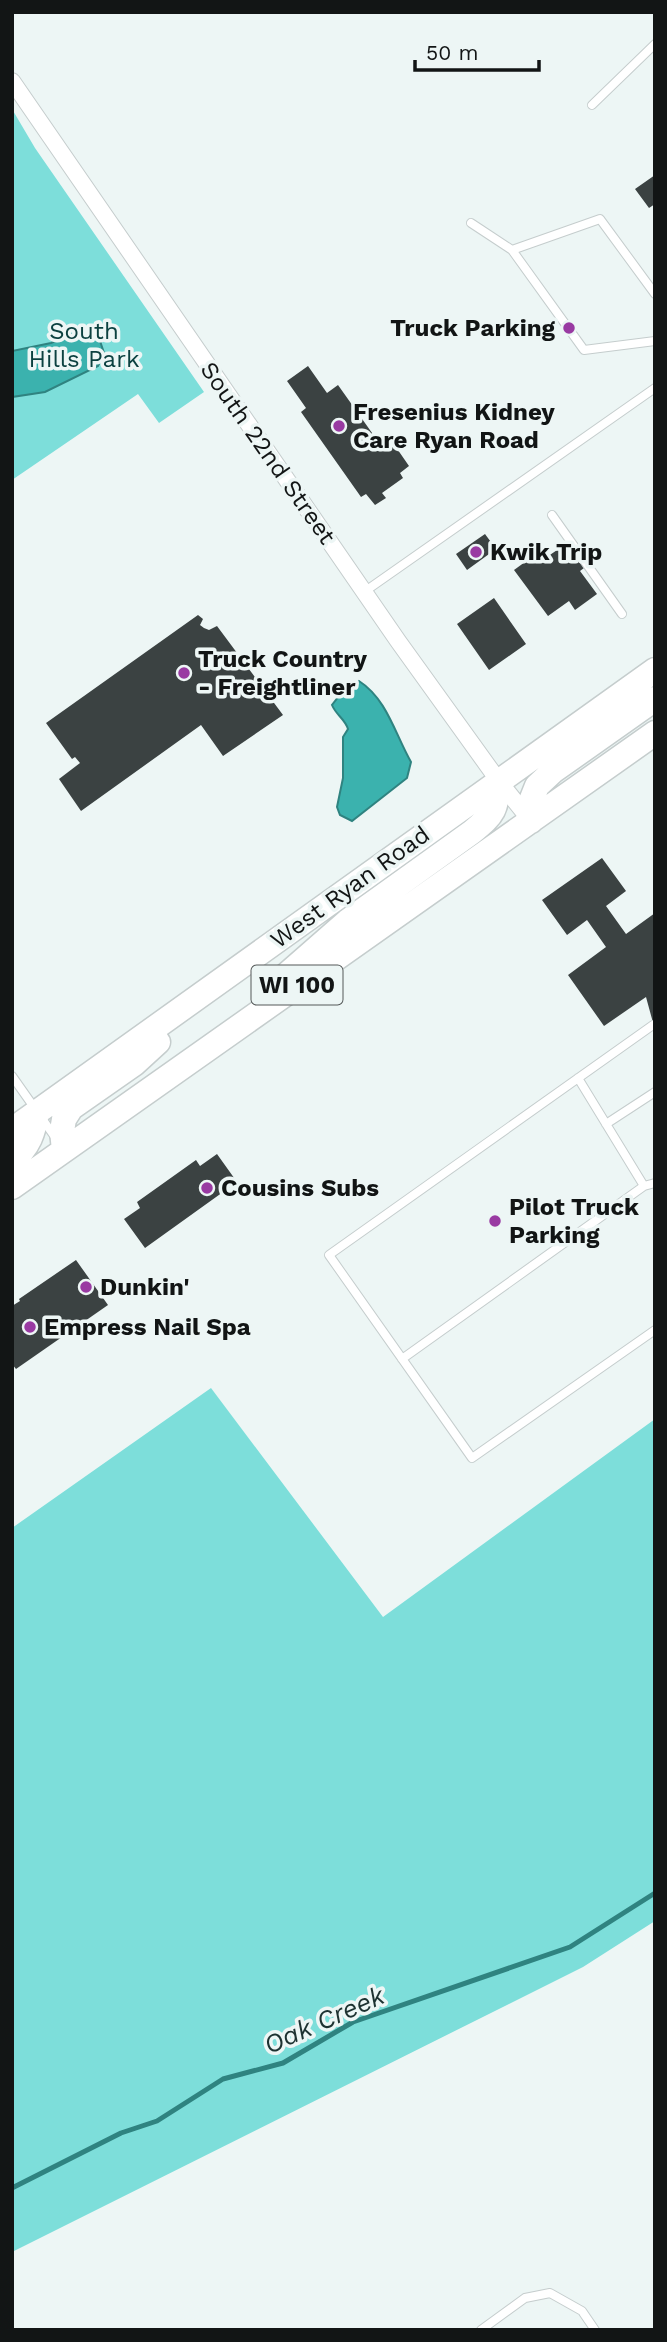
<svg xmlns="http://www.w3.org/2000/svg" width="667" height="2342" viewBox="0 0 667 2342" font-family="'Work Sans',sans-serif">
	<rect width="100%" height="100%" fill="#edf6f5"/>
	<path fill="#7ddeda" d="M12 109 35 148 204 392 159 423 138 394 12 480Z
		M211 1388 383 1617 655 1419V1921L583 1967 12 2252V1528Z"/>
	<path fill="#3bb2ae" stroke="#2f8380" stroke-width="2" d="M80 331 97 332 104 353 98 366 45 392 12 397V351L51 343Z
		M359 681C387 699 395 734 411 762L407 778 352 821 340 815 337 807 343 778V737L348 729C345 719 336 715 332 705L339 696Z"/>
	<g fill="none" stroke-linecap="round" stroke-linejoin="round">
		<path stroke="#2f8380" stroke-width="5" d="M12 2188 121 2133 157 2121 223 2079 283 2063 353 2022 570 1947 655 1893"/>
	</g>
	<path fill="#3b4242" d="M655 175V204L649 208 635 189Z
		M308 366 327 393 338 385 382 447 391 440 409 466 400 473 403 478 382 493 386 498 375 505 366 494 361 497 301 412 306 408 287 381Z
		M485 534 496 549 467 570 456 554Z
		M563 546 575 563 579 561 584 568 580 571 597 594 575 610 569 601 548 616 514 570 536 554 541 561Z
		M494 598 526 644 489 670 457 624Z
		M198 615 203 619 200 625 204 628 209 630 217 626 283 715 223 756 201 725 81 811 59 779 80 763 75 757 72 759 46 723Z
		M602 858 626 891 606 906 626 934 655 913V1030L646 997 604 1026 568 975 606 947 587 920 567 935 542 900Z
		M217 1154 237 1182 145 1248 124 1219 140 1208 137 1202 196 1160 200 1166Z
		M76 1260 108 1305 16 1369 12 1364V1306L20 1301 19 1299Z"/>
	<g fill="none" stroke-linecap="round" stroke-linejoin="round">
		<defs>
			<path id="lane" d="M592 105 655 44
				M471 223 512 250 600 219 655 294
				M512 250 584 350 655 341
				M552 515 622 614
				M364 592 655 388
				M653 1025 329 1255 472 1458 655 1330
				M12 1076 55 1137
				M578 1078 644 1186
				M606 1124 655 1092
				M402 1359 644 1186 655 1183
				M481 2330 525 2298 550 2293 582 2311 595 2330"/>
			<path id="street" d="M12 81 398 641 498 780 531 821"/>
			<path id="primary" d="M531 821V801L537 786 553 771 655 699
				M276 984 348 921 472 832C494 814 497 810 498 780
				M12 1130 655 670
				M64 1150 62 1131 64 1119 71 1108 134 1064 158 1042
				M12 1160C29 1148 34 1131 37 1112
				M12 1187 655 733"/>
		</defs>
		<use href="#lane" stroke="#c5cdcd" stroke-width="10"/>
		<use href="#street" stroke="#c5cdcd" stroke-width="18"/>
		<use href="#primary" stroke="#c5cdcd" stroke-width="27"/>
		<use href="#lane" stroke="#fff" stroke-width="8"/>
		<use href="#street" stroke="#fff" stroke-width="16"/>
		<use href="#primary" stroke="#fff" stroke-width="24"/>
	</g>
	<g fill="#993aa2" stroke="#edf6f5" stroke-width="2.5">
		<circle cx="569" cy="328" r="7"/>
		<circle cx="339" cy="426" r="7"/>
		<circle cx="476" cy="552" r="7"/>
		<circle cx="184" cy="673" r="7"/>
		<circle cx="207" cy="1188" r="7"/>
		<circle cx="495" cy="1221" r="7"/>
		<circle cx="86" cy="1287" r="7"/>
		<circle cx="30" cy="1327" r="7"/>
	</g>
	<g text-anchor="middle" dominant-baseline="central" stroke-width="7" stroke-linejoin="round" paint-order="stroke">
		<rect fill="#edf6f5" stroke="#545858" stroke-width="2" x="251.5" y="965.5" width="91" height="39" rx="5"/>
		<g font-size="23" font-weight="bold" fill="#121515">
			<text x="297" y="985">WI 100</text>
		</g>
		<g font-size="24" font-weight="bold" fill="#121515" stroke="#edf6f5" text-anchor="start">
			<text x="555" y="328" text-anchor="end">Truck Parking</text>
			<text x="353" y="412">Fresenius Kidney<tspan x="353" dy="28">Care Ryan Road</tspan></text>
			<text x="490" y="552">Kwik Trip</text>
			<text x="198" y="659">Truck Country<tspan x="198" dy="28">- Freightliner</tspan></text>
			<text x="221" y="1188">Cousins Subs</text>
			<text x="509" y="1207">Pilot Truck<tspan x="509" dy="28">Parking</tspan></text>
			<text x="100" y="1287">Dunkin'</text>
			<text x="44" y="1327">Empress Nail Spa</text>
		</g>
		<g font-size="24" fill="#0c4140" stroke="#edf6f5">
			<text x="84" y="331">South<tspan x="84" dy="28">Hills Park</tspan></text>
		</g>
		<g font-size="24" fill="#121515" stroke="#edf6f5">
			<text transform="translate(268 453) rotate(55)">South 22nd Street</text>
			<text transform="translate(350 887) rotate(-36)">West Ryan Road</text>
		</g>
		<g font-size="26" font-style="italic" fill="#1d3231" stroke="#edf6f5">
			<text transform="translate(324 2020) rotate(-24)">Oak Creek</text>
		</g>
	</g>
	<rect width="667" height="2342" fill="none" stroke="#121515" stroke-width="28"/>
	<path d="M415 60v10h124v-10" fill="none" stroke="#121515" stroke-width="3.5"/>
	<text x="426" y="60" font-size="21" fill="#121515" stroke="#edf6f5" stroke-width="5" paint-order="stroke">50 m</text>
</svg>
